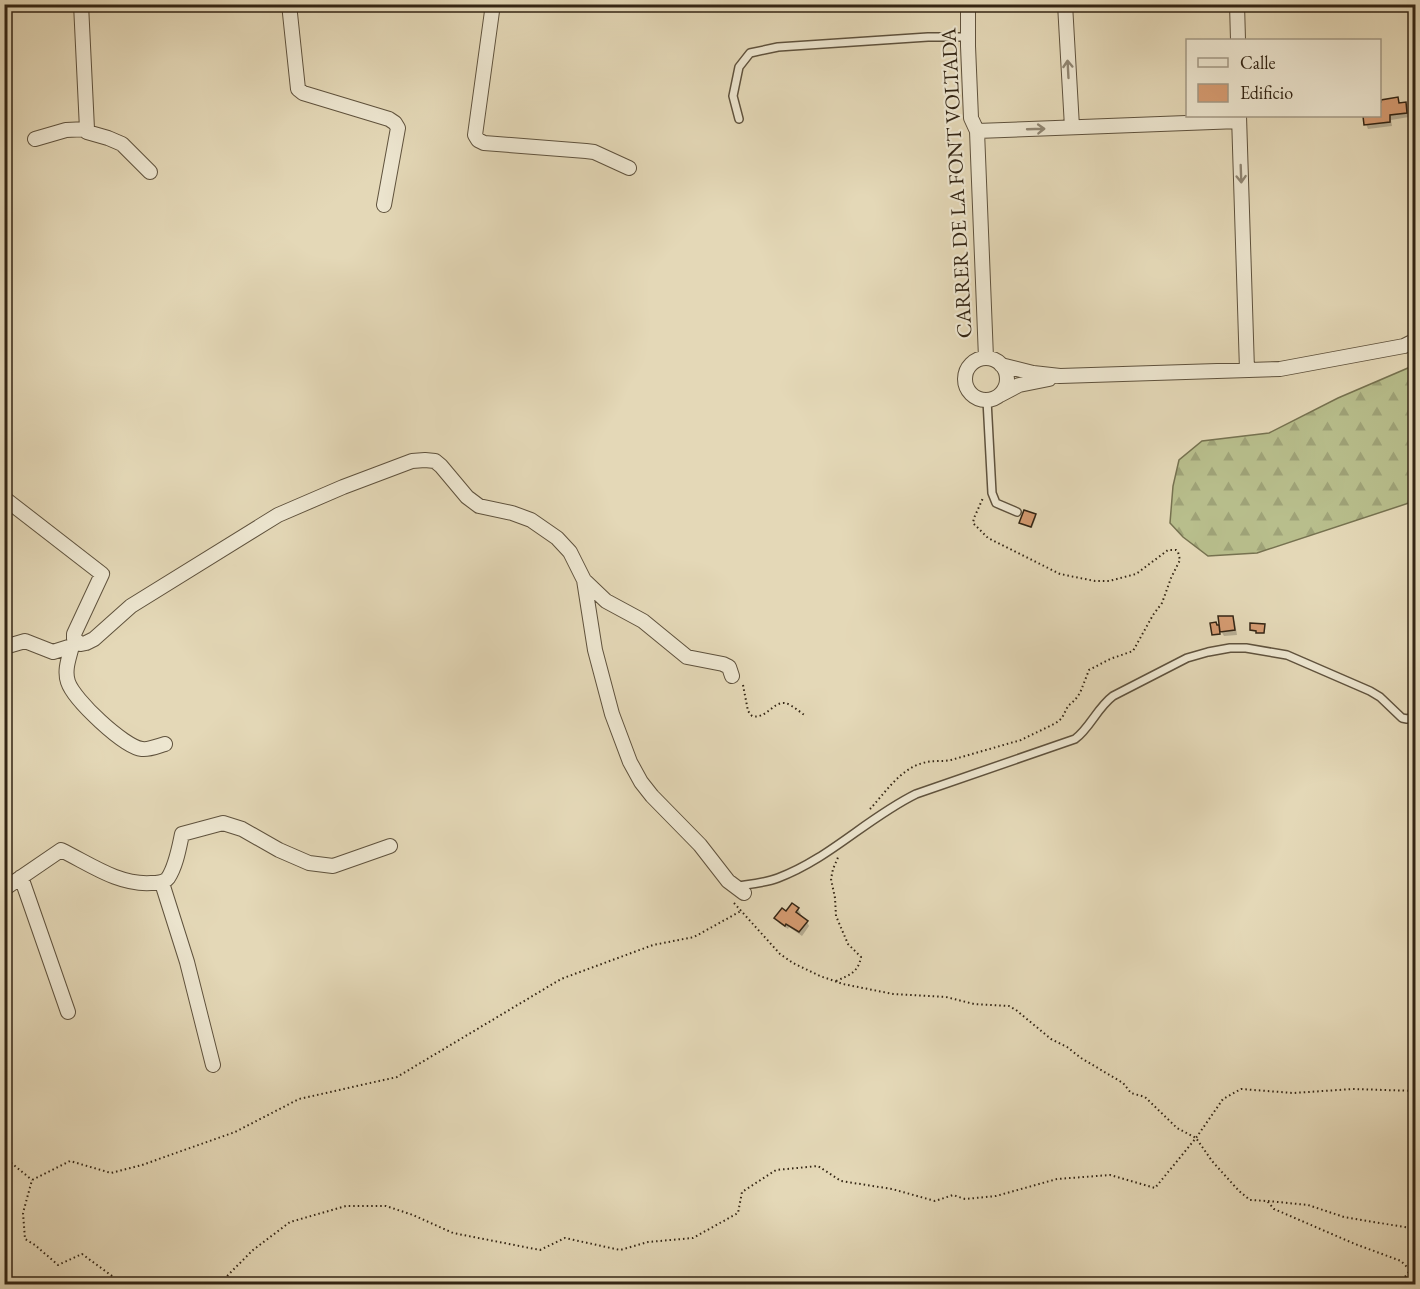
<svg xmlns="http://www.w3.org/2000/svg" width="1420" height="1289" viewBox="0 0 1420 1289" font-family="'EB Garamond',serif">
	<defs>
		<pattern id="forest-firs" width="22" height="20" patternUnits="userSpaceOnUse" patternTransform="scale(1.5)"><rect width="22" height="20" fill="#b8be8c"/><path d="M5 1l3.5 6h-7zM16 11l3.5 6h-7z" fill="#9fa378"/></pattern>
	</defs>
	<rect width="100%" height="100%" fill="#e4d8b7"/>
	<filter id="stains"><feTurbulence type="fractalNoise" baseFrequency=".00333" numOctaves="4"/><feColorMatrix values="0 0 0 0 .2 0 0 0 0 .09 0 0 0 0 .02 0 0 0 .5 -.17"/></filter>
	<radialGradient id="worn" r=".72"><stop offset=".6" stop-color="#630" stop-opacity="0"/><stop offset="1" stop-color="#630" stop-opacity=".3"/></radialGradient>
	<path fill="url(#forest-firs)" stroke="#767250" stroke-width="1.5" d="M1415 365V501L1257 553 1208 556 1183 537 1170 523 1173 486 1179 460 1202 441 1269 433 1338 398Z"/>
	<path fill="#0003" d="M1413 98H1416V107L1414 106Z
		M1398 99 1400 104H1405L1407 108 1409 117 1391 120 1392 126 1368 129 1366 124 1364 116H1380V103Z
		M1035 516 1036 517 1032 528 1022 524 1021 523Z
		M1232 617 1235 622 1237 635 1224 636 1221 631Z
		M792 905 798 909 801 914 799 916 807 922 809 926 802 936 789 927 788 929 779 923 776 918 786 913Z"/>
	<path fill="#d59b71" stroke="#332514" stroke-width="1.5" d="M1398 97 1399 103 1406 102 1407 113 1390 115V122L1364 125 1363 116H1380V102H1381V100Z
		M1024 510 1036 514 1031 527 1019 523Z
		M1218 616H1233L1235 630 1220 632Z
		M1216 622 1217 625H1219L1220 634 1212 635 1210 623Z
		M1250 623 1265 624 1264 633H1256V631L1250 630Z
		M792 903 799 908 796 912 808 921 799 932 786 924 785 926 774 918 782 908 786 911Z"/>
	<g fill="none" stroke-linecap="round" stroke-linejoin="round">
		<defs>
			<path id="lane" d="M739 119 733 96 739 67 750 53 778 47 928 37H968
				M987 400 992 493 996 503 1017 512
				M737 886C751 884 765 883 778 878 829 859 867 818 916 794L1075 739C1090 728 1097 708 1113 696L1187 658 1208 652 1230 648H1246L1287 655 1370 691 1380 697 1402 718 1407 719 1416 716"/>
			<path id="street" d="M289 4 298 89 303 93 389 119 395 123 398 128 384 205
				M493 4 475 135 478 140 484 143 586 151 594 152 629 168
				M968 4V46L971 118 977 131 986 358
				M1065 4 1072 127
				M1237 4 1238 40
				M1239 116 1247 370
				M87 129V132L108 138 122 144 150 172
				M977 131 1239 121
				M35 139 66 130 87 129 81 4
				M965 379a21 21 0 1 1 42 0a21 21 0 1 1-42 0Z
				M1001 365 1033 373 1060 376 1280 369 1404 346 1416 340
				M1000 395 1019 385 1049 379
				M4 498 102 574 74 634V639L81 644 86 643 94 639 131 606 278 515 343 487 412 461 425 460 435 461 441 466 467 497 479 506 512 513 531 520 557 538 570 552 584 580 595 650 612 714 630 762 641 782 652 796 700 845 728 881 744 893
				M584 580 606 601 643 621 687 657 723 664 729 667 732 676
				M72 646C69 658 64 670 68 682 74 700 124 747 142 749 149 750 158 746 165 744
				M4 650 8 646 25 641 53 652 72 646 76 642
				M21 877 68 1012
				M162 883 187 962 213 1065
				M4 889 61 850C90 864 118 885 151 883 157 883 164 883 168 878 176 866 179 848 182 834L223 823 242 829 279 850 309 863 333 866 390 846"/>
		</defs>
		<use href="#lane" stroke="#5f523d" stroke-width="10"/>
		<use href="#street" stroke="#5f523d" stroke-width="16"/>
		<path stroke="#332514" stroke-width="2" stroke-dasharray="1.5 3" stroke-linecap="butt" d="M743 685 748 711 752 716C768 720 775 696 790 705 796 708 801 713 806 716
			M870 809C885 793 900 769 923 763 932 760 942 762 951 760L1021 740 1056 723 1062 718 1068 706 1075 700 1080 693 1089 670 1110 659 1133 651 1153 615 1162 603 1171 578 1180 560 1178 552 1176 550H1168L1136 574 1109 581H1095L1060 574 988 538 973 523 974 518 983 498
			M734 903 780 954 793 963 820 976 843 984 893 994 946 997 974 1004 1009 1006 1016 1010 1051 1039 1067 1047 1081 1058 1123 1083 1131 1093 1145 1097 1177 1128 1196 1138 1212 1161 1239 1191 1250 1200 1267 1201 1274 1209 1355 1244 1401 1261 1410 1270 1405 1277 1390 1284
			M836 981C849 975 858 973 861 957L848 944 836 916 835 898 831 879 833 869 839 855
			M4 1157 32 1180
			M1268 1201 1308 1205 1344 1217 1416 1229
			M1410 1270 1416 1276
			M123 1284 82 1254 58 1265 35 1245 25 1239 23 1213 32 1180 70 1161 111 1173 142 1165 235 1132 299 1099 397 1077 561 979 653 945 694 937 741 911
			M223 1284 228 1275 253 1250 290 1222 346 1206H386L413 1215 453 1233 540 1250 565 1238 620 1250 648 1242 693 1238 738 1213 742 1192 776 1170 818 1166 841 1181 892 1189 935 1201 953 1195 965 1199 996 1196 1057 1179 1110 1175 1155 1188 1196 1138 1223 1099 1241 1089 1293 1093 1353 1089 1416 1091"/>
		<use href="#lane" stroke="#ede6d0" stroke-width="7"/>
		<use href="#street" stroke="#ede6d0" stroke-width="14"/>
	</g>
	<defs><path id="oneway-shaft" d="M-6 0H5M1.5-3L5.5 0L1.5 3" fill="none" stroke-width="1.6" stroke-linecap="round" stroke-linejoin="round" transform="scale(1.5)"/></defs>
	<g stroke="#908672">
		<use href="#oneway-shaft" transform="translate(1068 69) rotate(-93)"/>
		<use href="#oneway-shaft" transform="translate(1036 129) rotate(-2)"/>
		<use href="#oneway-shaft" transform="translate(1241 174) rotate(88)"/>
	</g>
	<g text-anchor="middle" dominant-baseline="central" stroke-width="4.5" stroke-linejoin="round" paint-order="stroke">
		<g font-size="21" fill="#332514" stroke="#ede6d0">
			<text transform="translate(956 183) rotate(-93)">CARRER DE LA FONT VOLTADA</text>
		</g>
	</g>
	<rect width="1420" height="1289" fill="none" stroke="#e4d8b7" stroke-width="24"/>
	<rect x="6" y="6" width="1408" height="1277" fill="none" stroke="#332514" stroke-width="3"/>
	<rect x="12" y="12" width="1396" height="1265" fill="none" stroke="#332514" stroke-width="1.5"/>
	<rect x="1186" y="39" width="195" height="78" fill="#ede6d0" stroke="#a39985" stroke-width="1.5"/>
	<rect x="1198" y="58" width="30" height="9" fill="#ede6d0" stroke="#a39985" stroke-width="1.5"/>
	<text x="1240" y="69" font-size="18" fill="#332514">Calle</text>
	<rect x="1198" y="84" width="30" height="18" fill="#d59b71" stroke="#a39985" stroke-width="1.5"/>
	<text x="1240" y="99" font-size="18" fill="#332514">Edificio</text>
	<rect width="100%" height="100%" filter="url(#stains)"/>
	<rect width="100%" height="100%" fill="url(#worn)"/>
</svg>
